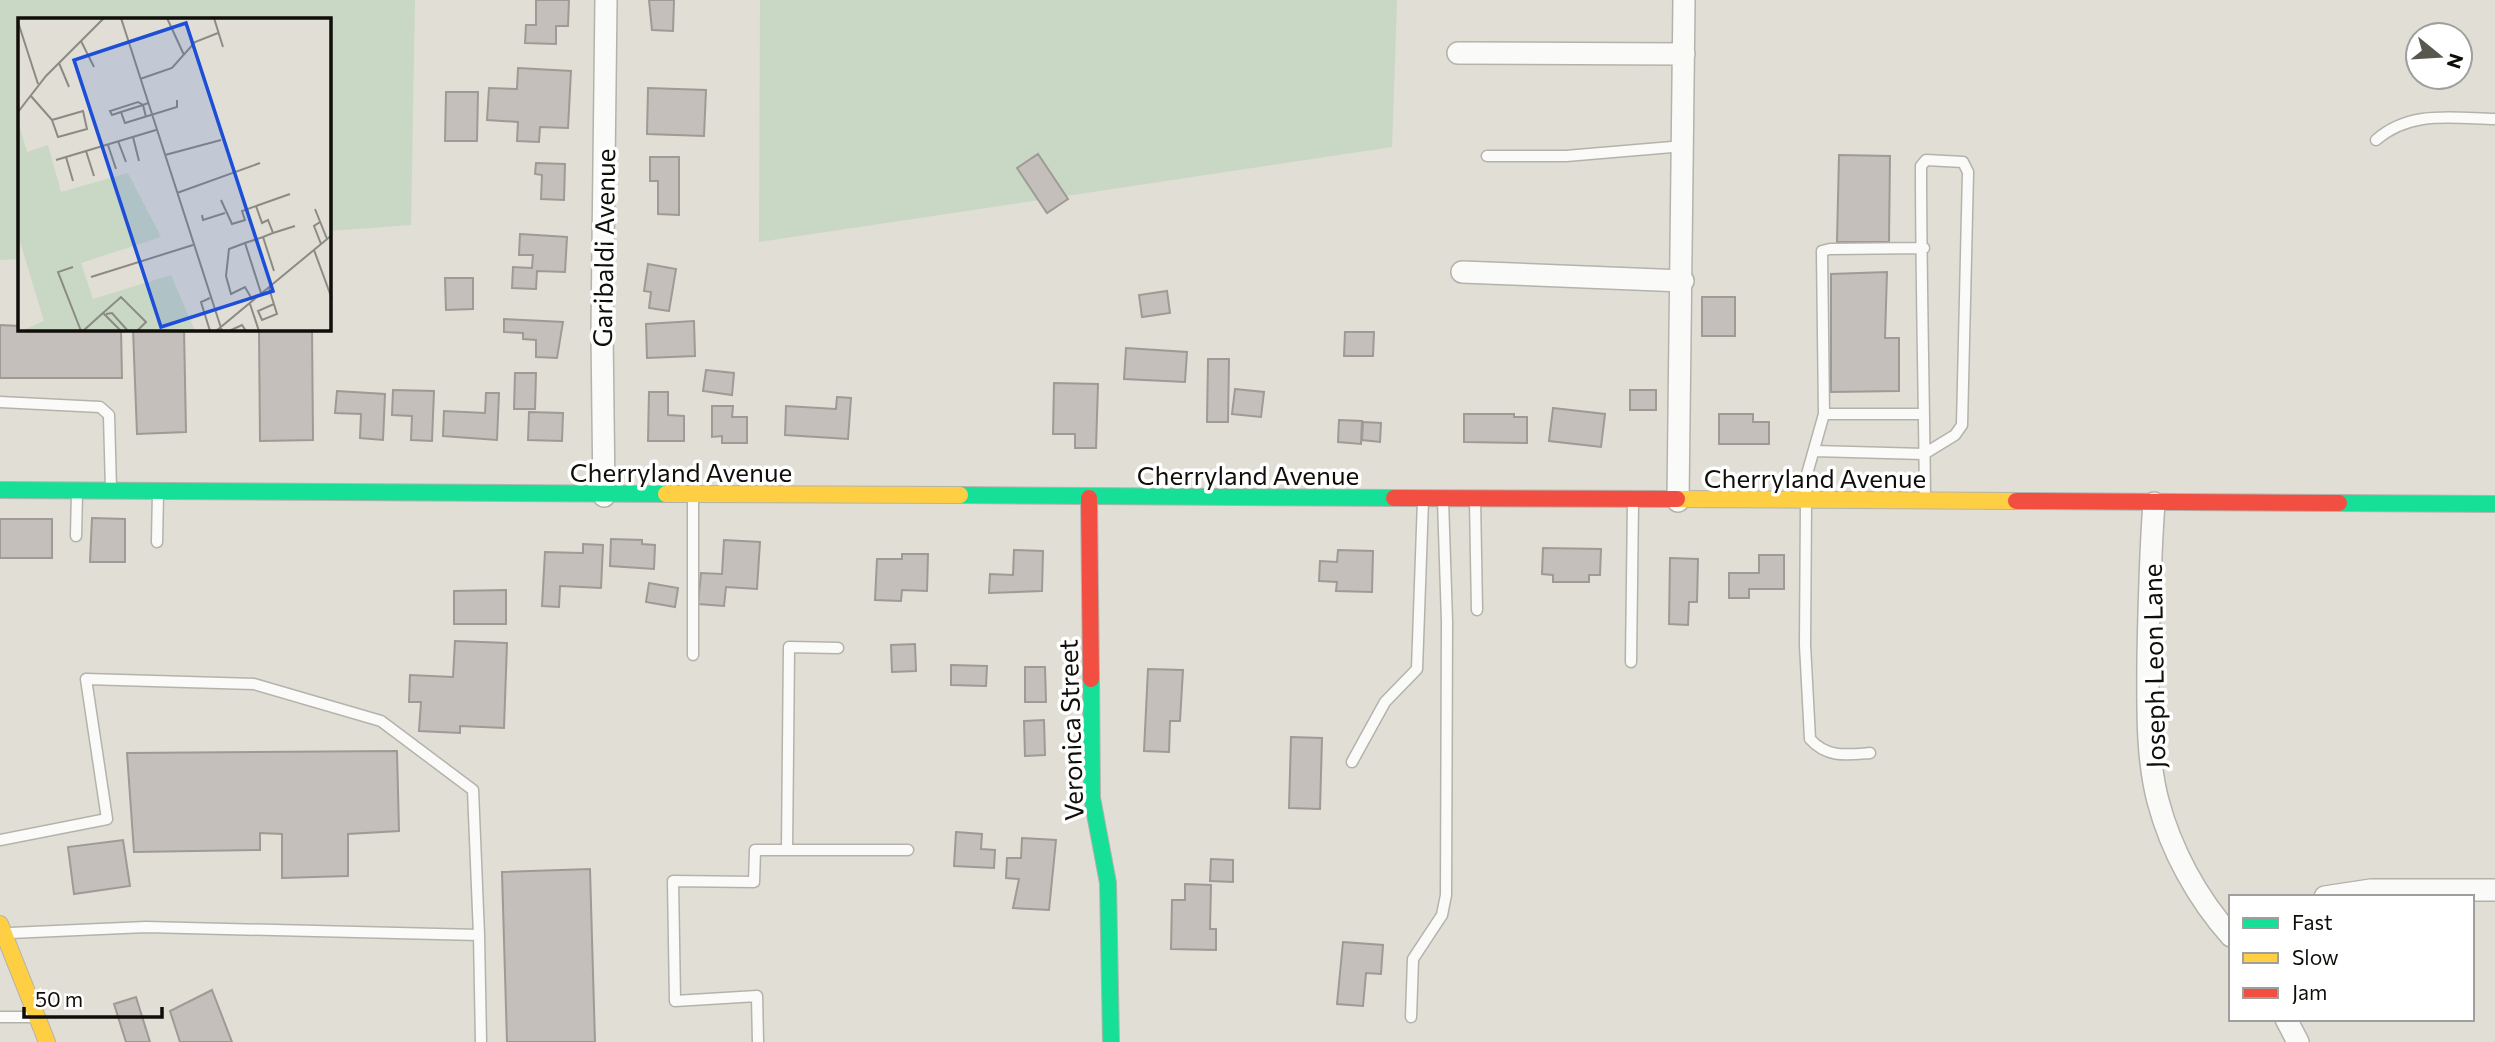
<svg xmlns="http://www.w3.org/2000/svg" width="2495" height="1042" viewBox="0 0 2495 1042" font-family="Commissioner,sans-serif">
	<rect width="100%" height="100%" fill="#e0ded5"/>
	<path fill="#c9d7c5" d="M0 0H415L411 225 329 231V19H19V259L0 260Z
		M760 0H1397L1392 147 759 242Z"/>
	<path fill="#c4bfba" stroke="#9e9a95" stroke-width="2" d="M536 0H569L568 26H556V44L525 43 526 25H536Z
		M649 0H674L673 31 652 30Z
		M518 68 571 71 568 128 540 127 539 142 517 141 518 122 487 120 489 88 517 89Z
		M648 88 706 90 704 136 647 134Z
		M446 92H478L477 141H445Z
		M1038 154 1068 199 1047 213 1017 168Z
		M1839 155 1890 156 1889 242H1837Z
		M650 157H679V215L658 214V181H650Z
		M536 163 565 164 564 200 541 199 542 175 535 174Z
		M520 234 567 237 565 272 537 271 536 289 512 288 513 267 532 268 533 255H519Z
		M648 264 676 269 669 311 649 308 651 292 644 291Z
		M1887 272 1885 338H1899V391L1831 392V274Z
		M445 278H473V309L446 310Z
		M1167 291 1170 313 1142 317 1139 295Z
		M1702 297H1735V336H1702Z
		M504 319 563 322 557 358 536 357V340L523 339V333L504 332Z
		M694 321 695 356 647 358 646 324Z
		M0 325 19 326V329H121L122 378H0Z
		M133 329H184L186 432 137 434Z
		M259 329H312L313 440 260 441Z
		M1345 332H1374L1373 356H1344Z
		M1126 348 1187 352 1185 382 1124 379Z
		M1208 359H1229L1228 422H1207Z
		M706 370 734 373 732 395 703 391Z
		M515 373H536L535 409H514Z
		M1054 383 1098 384 1096 448H1075V434H1053Z
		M1235 389 1264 392 1261 417 1232 414Z
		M393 390 434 391 432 441 411 440 412 416 392 415Z
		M1630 390H1656V410H1630Z
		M337 391 385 394 383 440 360 438 361 414 335 413Z
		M649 392H668V415L684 416V441H648Z
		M486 393H499L497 440 443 436 444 411 485 413Z
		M837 397 851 398 848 439 785 435 786 406 836 409Z
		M712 406H733L732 417H747V443H722V436L712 437Z
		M1553 408 1605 414 1601 447 1549 441Z
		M529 412 563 413 562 441 528 440Z
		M1464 414H1514V417H1527V443L1464 442Z
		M1719 414H1753V422H1769V444H1719Z
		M1339 420 1362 421 1361 444 1338 442Z
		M1363 422 1381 423 1380 442 1362 440Z
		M92 518 125 519V562H90Z
		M0 519H52V558H0Z
		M611 539 642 540V544L655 545 654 569 610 566Z
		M724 540 760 542 757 589 726 587 724 606 698 604 701 573 722 574Z
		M583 544 603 545 601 588 560 586 559 607 542 606 545 552 583 553Z
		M1543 548 1601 549 1600 575H1589V582H1553V575L1542 574Z
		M1014 550 1043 551 1042 591 989 593 990 574 1013 575Z
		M1338 550 1373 551 1372 592 1336 591 1337 582 1319 581 1320 561 1337 562Z
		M902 554H928L927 591 902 590 901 601 875 600 877 559H902Z
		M1759 555H1784V589H1749V598H1729V573H1759Z
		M1670 558 1698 559 1697 602H1689L1688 625 1669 624Z
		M649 583 678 588 675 607 646 602Z
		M506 590V624H454V591Z
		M455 641 507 643 504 728 460 726V733L419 731 421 702H409L410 675 453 677Z
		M915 644 916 671 892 672 891 645Z
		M951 665 987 666 986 686 951 685Z
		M1025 667H1045L1046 702H1025Z
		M1148 669 1183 670 1180 721H1170L1169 752 1144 751Z
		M1044 720 1045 755 1025 756 1024 721Z
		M1291 737 1322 738 1320 809 1289 808Z
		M397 751 399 831 348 834V876L282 878V834L260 833V850L134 852 127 753Z
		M956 832 982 834 981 849 995 850 994 868 954 866Z
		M1022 838 1056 840 1049 910 1013 908 1019 879 1006 878 1007 858H1021Z
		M123 840 130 886 74 894 68 847Z
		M1211 859 1233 860V882L1210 881Z
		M590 869 595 1042H507L502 872Z
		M1185 884 1211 885 1210 929H1216V950L1171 949 1172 900H1185Z
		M1343 942 1383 945 1381 974 1366 973 1363 1006 1337 1004Z
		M212 990 232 1042H180L170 1011Z
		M136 997 150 1042H126L114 1004Z"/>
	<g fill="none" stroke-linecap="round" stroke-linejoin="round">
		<defs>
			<path id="lane" d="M2376 140C2410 110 2452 118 2495 119
				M1487 156H1566L1684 146
				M0 402 100 407 109 415 111 490
				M1824 414H1924
				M1814 451 1924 454 1955 435 1962 425 1968 172 1963 162 1926 160 1921 166C1921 277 1924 388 1925 499
				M1475 500 1477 610
				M76 536 77 492
				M157 542 158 493
				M693 655V496
				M1631 662 1633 501
				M1870 753C1846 755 1827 758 1810 739L1805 645 1806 502 1807 474 1824 414 1822 251 1830 249 1924 248
				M1352 762 1385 702 1417 669 1423 500
				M0 840 107 819 86 679 254 684 381 721 473 790 479 935
				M787 850 789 647 838 648
				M10 933 146 927 479 935 481 1042
				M0 1017H30
				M1411 1017 1413 959 1442 915 1446 895 1447 621 1443 500
				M758 1042 757 996 675 1001 673 881 754 882 755 850H908"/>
			<path id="street" d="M1458 53 1684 54
				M1462 272 1683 281
				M604 496 602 332 606 0
				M1678 501 1684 0
				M2154 503C2150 555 2149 606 2148 658 2148 705 2146 755 2158 801 2171 850 2197 898 2231 936
				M2325 897 2371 890H2495
				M2286 1019 2298 1042"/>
			<path id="fast" d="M0 490 666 494
				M960 495 1394 498
				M2339 503 2495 504
				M1091 679 1092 798 1108 883 1111 1042"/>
			<path id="slow" d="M666 494 960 495
				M1677 499 2016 501
				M0 924 47 1042"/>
			<path id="jam" d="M1089 498 1091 679
				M1394 498 1677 499
				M2016 501 2339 503"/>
		</defs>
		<use href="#lane" stroke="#b4b3ab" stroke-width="13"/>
		<use href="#street" stroke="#b4b3ab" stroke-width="24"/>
		<use href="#fast" stroke="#b4b3ab" stroke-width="18"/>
		<use href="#slow" stroke="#b4b3ab" stroke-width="18"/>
		<use href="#jam" stroke="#b4b3ab" stroke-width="18"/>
		<use href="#lane" stroke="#fafaf9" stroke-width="10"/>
		<use href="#street" stroke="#fafaf9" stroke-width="21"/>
		<use href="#fast" stroke="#16e098" stroke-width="16"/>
		<use href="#slow" stroke="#ffcf43" stroke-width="16"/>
		<use href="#jam" stroke="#f24e42" stroke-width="16"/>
	</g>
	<g text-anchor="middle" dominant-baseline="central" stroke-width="7" stroke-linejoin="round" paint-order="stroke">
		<g font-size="26" fill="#0f0e09" stroke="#fff">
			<text transform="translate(603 248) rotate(-89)">Garibaldi Avenue</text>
			<text x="681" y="471">Cherryland Avenue</text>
			<text x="1248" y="474">Cherryland Avenue</text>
			<text x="1815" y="477">Cherryland Avenue</text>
			<text transform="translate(2153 666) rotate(-91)">Joseph Leon Lane</text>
			<text transform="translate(1070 730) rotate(-92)">Veronica Street</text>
		</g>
	</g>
	<g transform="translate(18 18)">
		<rect width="313" height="313" fill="#e0ded5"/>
		<path d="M0 103 9 134 30 127 43 174 110 155 143 219 63 245 75 281 153 257 177 313H3L26 303 0 217Z" fill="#c9d7c5"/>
		<path fill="none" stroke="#8c8b83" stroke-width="2" d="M103 0 204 313M149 0 166 37M196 0 205 29M0 4 20 66M63 23 76 49M41 45 51 69M122 61 154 50 177 24 200 15M12 77 34 102M65 93 69 111 40 119 34 102ZM0 94 28 58 86 0M103 94 107 105 159 89V82M128 99 125 87 120 84 92 93 94 97 103 94 125 87 130 85M115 119 121 143M100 123 108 144M90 127 98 151M68 133 76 158M147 137 203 122M48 139 55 163M38 142 138 112M159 175 242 145M203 182 214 206 227 202 224 193 238 188 244 205 250 202 255 215 245 219M238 188 272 176M297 191 309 221M184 197 185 202 207 195M302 204 296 208 303 226M255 215 277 208M227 225 211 231 208 258 213 276 227 269 235 283M296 232 314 281M55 249 40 254 63 313M73 259 175 227M251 270 254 280 259 296 244 302 240 293 256 286M243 275 227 225 245 219 256 253M192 280 183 284 192 313M232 286 241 313M85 295 103 279 128 304 119 313M88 296 94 295 110 313M65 313 85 295 103 313M198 313 314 217M211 313 224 307 228 313"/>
		<path fill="#1d4ed8" fill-opacity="0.15" stroke="#1d4ed8" stroke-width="3.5" d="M168 5 255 273 143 309 56 42Z"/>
		<rect width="313" height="313" fill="none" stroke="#0f0e09" stroke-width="3.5"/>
	</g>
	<rect x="2229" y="895" width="245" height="126" fill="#ffffff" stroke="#9f9f9d" stroke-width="2"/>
	<rect x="2243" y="918" width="35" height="10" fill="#16e098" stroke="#9f9f9d" stroke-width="2"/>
	<text x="2292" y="930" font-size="21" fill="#0f0e09">Fast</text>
	<rect x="2243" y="953" width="35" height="10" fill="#ffcf43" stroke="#9f9f9d" stroke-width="2"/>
	<text x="2292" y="965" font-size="21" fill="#0f0e09">Slow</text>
	<rect x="2243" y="988" width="35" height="10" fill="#f24e42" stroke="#9f9f9d" stroke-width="2"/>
	<text x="2292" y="1000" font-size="21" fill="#0f0e09">Jam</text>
	<g transform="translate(2439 56) rotate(108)"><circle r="33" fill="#ffffff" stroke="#9f9f9d" stroke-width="2"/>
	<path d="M0-5L12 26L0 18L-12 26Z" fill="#585750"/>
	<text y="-10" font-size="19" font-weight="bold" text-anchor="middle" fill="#0f0e09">N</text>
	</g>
	<path d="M24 1007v10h138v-10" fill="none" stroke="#0f0e09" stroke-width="3.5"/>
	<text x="35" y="1007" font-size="21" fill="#0f0e09" stroke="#ffffff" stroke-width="5" paint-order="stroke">50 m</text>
</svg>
